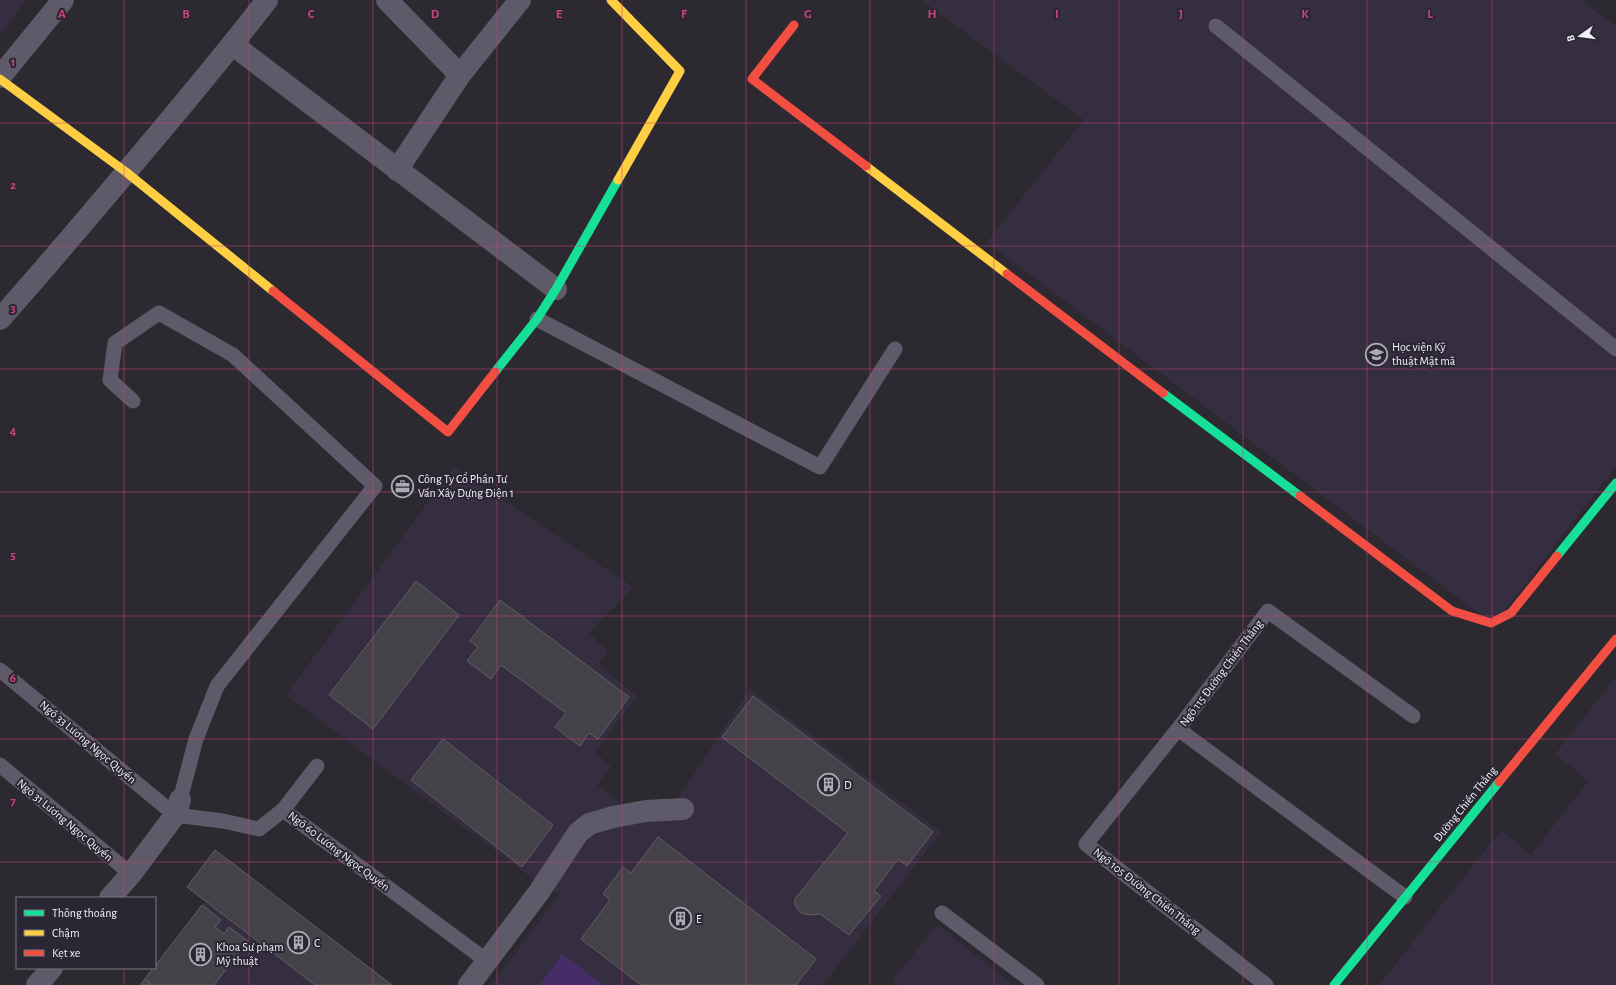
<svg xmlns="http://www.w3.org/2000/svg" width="1616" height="985" viewBox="0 0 1616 985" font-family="'Alegreya Sans',sans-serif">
	<rect width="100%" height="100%" fill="#2c2a30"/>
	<path fill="#342e40" d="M0 0H26L1 34 0 33Z
		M921 0H1581L1616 26V466L1504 612 1485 618 987 242 1084 120Z
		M454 467 633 587 589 633 607 651 598 664 637 696 595 752 611 766 597 785 640 819 673 806 750 689 941 832 823 985H491L559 895 533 879 286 695Z
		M1616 677V985H1379L1501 830 1531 855 1588 781 1555 754Z
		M215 850 392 985H140L153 968H155V966L205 901 187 887Z
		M937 925 1014 985H898L892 981Z"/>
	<path fill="#452d68" d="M562 954 604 985H540Z"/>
	<path fill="#444248" stroke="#605f64" d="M416 581 459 615 373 729 329 695Z
		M500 600 629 697 598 739 589 733 580 746 555 727 566 713 501 665 491 679 467 661 478 647 470 641Z
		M753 696 933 832 907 866 898 859 874 891 881 896 849 935 820 914 810 915 802 913 798 910 795 904V899L848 833 722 737Z
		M443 739 553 825 522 867 411 780Z
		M658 837 816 959 796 985H641L581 939 610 900 603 894 623 867 631 873Z
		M215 850 392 985H315L187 887Z
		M202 905 221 920 215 927 224 934 229 927 248 941 214 985H152L145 979 153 968H155V966Z
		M145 979 152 985H140Z"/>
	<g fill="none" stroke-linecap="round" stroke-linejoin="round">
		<path stroke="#5f5a69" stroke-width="15" d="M1216 26 1616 349
			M537 319 820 467 895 349
			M133 401 110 380 115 343 159 313 233 355 375 486 217 686 196 739 180 800
			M0 670 175 815 223 821 259 829 283 810 487 961
			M1178 729 1086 844 1266 985
			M0 765 131 874
			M283 810 317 766
			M1405 897 1178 729 1268 611 1413 716
			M942 913 1037 985"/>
		<path stroke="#5f5a69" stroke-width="22" d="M387 0 460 75
			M233 45 556 289
			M0 77 63 0
			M397 170 460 75 520 0
			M0 319C49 264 97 207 144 151 186 101 228 51 267 0
			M110 898 131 874 175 815 180 800
			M37 985 52 968
			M469 985 539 892 578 833 589 824 613 817 646 811 683 809"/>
		<path stroke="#16e098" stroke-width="9" d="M495 372 537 319 556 289 618 180
			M1163 393 1300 496
			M1557 556 1616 483
			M1334 985 1499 782"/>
		<path stroke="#ffcf43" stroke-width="9" d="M611 0 680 71 618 180
			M0 79 126 172 273 291
			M866 166 1007 274"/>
		<path stroke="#f24e42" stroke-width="9" d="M794 25 752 79 866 166
			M1007 274 1163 393
			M273 291 448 432 495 372
			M1300 496 1452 611 1491 623 1511 613 1557 556
			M1499 782 1616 639"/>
	</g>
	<path fill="none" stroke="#cb437a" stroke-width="1" stroke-opacity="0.55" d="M124 0V898M249 0V985M373 0V985M497 0V985M622 0V985M746 0V985M870 0V985M994 0V985M1119 0V985M1243 0V985M1367 0V985M1492 0V985M0 123H1616M0 246H1616M0 369H1616M0 492H1616M0 616H1616M0 739H1616M0 862H1616M124 968V985"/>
	<defs>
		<symbol id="university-ring" viewBox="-11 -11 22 22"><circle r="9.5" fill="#2b2634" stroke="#acaab2" stroke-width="1.5"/><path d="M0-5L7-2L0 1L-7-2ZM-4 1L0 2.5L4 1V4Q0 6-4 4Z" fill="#acaab2"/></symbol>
		<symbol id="office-ring" viewBox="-11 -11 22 22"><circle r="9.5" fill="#2b2634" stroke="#acaab2" stroke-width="1.5"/><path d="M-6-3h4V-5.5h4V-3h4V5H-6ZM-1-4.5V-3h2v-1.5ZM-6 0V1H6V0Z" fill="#acaab2"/></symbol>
		<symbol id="building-ring" viewBox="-11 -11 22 22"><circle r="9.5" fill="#2b2634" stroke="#acaab2" stroke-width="1.5"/><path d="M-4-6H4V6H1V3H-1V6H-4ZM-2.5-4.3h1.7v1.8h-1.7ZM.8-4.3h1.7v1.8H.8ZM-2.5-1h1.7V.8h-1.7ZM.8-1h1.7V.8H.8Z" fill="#acaab2"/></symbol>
	</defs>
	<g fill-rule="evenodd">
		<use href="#university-ring" x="1364" y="342" width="25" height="25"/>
		<use href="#office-ring" x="390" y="474" width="25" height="25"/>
		<use href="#building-ring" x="816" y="772" width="25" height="25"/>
		<use href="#building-ring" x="668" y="906" width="25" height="25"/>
		<use href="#building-ring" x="286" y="930" width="25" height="25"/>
		<use href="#building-ring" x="188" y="942" width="25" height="25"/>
	</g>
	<g text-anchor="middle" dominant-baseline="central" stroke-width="4" stroke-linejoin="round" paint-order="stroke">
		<g font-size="12" fill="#f1eff8" stroke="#2b2634" text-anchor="start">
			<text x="1392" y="347">Học viện Kỹ<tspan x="1392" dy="14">thuật Mật mã</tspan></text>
			<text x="418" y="479">Công Ty Cổ Phần Tư<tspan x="418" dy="14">Vấn Xây Dựng Điện 1</tspan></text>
			<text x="844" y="785">D</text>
			<text x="696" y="919">E</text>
			<text x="314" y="943">C</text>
			<text x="216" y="947">Khoa Sư phạm<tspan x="216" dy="14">Mỹ thuật</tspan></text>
		</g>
		<g font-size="12" fill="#f1eff8" stroke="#2b2634">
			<text transform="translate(1221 673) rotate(-53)">Ngõ 115 Đường Chiến Thắng</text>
			<text transform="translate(88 742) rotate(40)">Ngõ 33 Lương Ngọc Quyến</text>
			<text transform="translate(1465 804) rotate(-51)">Đường Chiến Thắng</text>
			<text transform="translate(65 820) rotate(40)">Ngõ 31 Lương Ngọc Quyến</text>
			<text transform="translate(339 851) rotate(37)">Ngõ 60 Lương Ngọc Quyến</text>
			<text transform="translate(1147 891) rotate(38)">Ngõ 105 Đường Chiến Thắng</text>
		</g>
	</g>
	<g font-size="13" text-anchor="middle" font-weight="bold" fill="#cb437a" stroke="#2b2634" stroke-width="4" stroke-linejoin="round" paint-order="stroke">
		<text x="62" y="18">A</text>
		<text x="186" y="18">B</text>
		<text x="311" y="18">C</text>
		<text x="435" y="18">D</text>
		<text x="559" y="18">E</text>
		<text x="684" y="18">F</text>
		<text x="808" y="18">G</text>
		<text x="932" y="18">H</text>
		<text x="1057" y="18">I</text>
		<text x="1181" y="18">J</text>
		<text x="1305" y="18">K</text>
		<text x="1430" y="18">L</text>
		<text x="13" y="66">1</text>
		<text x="13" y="189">2</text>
		<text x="13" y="312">3</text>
		<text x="13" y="435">4</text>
		<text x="13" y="559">5</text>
		<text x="13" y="682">6</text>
		<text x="13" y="805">7</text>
	</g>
	<rect x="16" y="897" width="140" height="72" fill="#2b2634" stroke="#7a7682"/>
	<rect x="24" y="910" width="20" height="6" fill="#16e098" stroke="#7a7682"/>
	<text x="52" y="917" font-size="12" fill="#f1eff8">Thông thoáng</text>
	<rect x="24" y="930" width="20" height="6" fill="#ffcf43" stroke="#7a7682"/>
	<text x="52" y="937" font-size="12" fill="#f1eff8">Chậm</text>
	<rect x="24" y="950" width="20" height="6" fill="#f24e42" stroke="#7a7682"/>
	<text x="52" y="957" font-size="12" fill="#f1eff8">Kẹt xe</text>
	<g transform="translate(1580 36) rotate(256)" stroke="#2b2634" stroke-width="3" paint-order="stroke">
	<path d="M0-3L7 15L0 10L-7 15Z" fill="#f1eff8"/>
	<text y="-6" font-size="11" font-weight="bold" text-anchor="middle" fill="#f1eff8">B</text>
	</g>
</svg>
